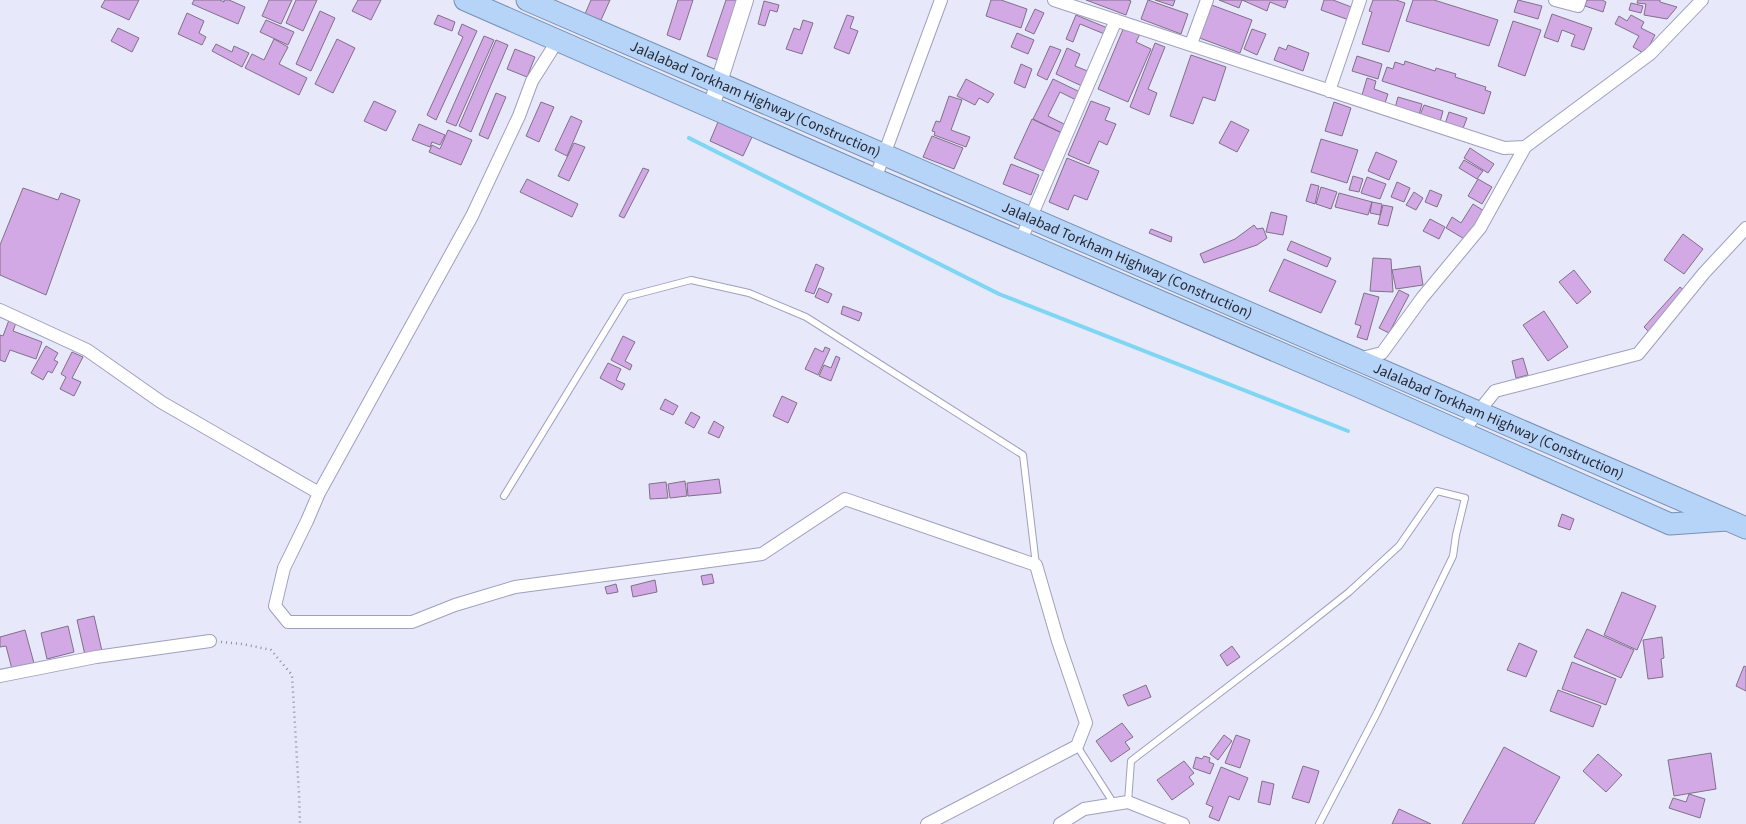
<svg xmlns="http://www.w3.org/2000/svg" width="1746" height="824" viewBox="0 0 1746 824" font-family="'Source Sans 3',sans-serif">
	<rect width="100%" height="100%" fill="#e7e8fa"/>
	<g fill="none" stroke-linecap="round" stroke-linejoin="round">
		<path stroke="#7ed6f3" stroke-width="4" d="M689 138 999 294 1348 431"/>
	</g>
	<path fill="#d2a9e5" stroke="#817089" d="M105 0H139L129 20 101 7Z
		M194 0H220L224 2V0H229L245 7 238 24 192 4Z
		M269 0H292L281 24 262 16Z
		M296 0H317L303 31 286 23Z
		M358 0H381L371 20 352 11Z
		M591 0H610L601 20 585 14Z
		M678 0H693L680 40 667 35Z
		M726 0H742L721 61 707 56Z
		M991 0H1001L1027 9 1021 28 986 16Z
		M1086 0H1128L1131 1 1126 15Z
		M1148 0 1188 14 1181 34 1141 19Z
		M1155 0H1175L1173 6Z
		M1219 0H1288L1285 8 1270 2 1267 11 1242 0 1239 8Z
		M1324 0H1333L1354 8 1349 20 1321 10Z
		M1373 0H1396L1405 3 1389 52 1362 44 1372 12 1369 11Z
		M1413 0H1434L1498 20 1489 46 1406 21Z
		M1518 0 1542 6 1538 19 1514 12Z
		M1587 0H1602L1606 2 1603 12 1585 6Z
		M1638 0H1660V2L1677 7 1667 19 1644 15 1646 4 1637 3Z
		M764 1 779 5 777 12 770 10 765 26 758 24Z
		M1631 3 1643 6 1641 13 1629 10Z
		M1209 4 1252 20 1240 53 1197 37Z
		M1035 9 1044 13 1034 34 1025 30Z
		M320 11 335 18 311 71 296 64Z
		M187 13 204 21 199 33 206 37 202 45 178 34Z
		M1552 14 1592 28 1584 50 1571 46 1575 35 1562 30 1558 42 1544 37Z
		M438 15 455 22 452 31 434 24Z
		M847 15 854 17 850 28 858 31 849 54 834 48Z
		M1076 15 1110 29 1107 35 1080 24 1073 42 1066 39Z
		M1631 15 1644 22 1641 28 1655 35 1645 54 1633 47 1639 36 1615 24 1619 16 1627 21Z
		M266 20 294 32 288 45 260 32Z
		M803 20 813 23 802 54 786 49 794 28 800 30Z
		M1513 21 1541 30 1525 76 1498 66Z
		M462 24 477 31 436 120 427 115 463 37 458 34Z
		M1124 27 1140 34 1136 42 1151 49 1128 102 1098 89Z
		M118 28 139 38 132 52 111 41Z
		M1252 29 1266 34 1257 55 1244 49Z
		M1017 33 1034 40 1028 54 1011 47Z
		M484 36 494 40 456 126 446 122Z
		M274 39 288 47 279 64 307 78 299 95 245 68 252 54 264 60Z
		M337 39 355 48 333 93 315 84Z
		M496 40 508 45 471 132 459 126Z
		M1155 43 1165 47 1148 89 1157 93 1149 115 1130 107Z
		M216 44 232 52 234 46 249 53 242 67 212 51Z
		M1288 45 1309 53 1303 71 1274 60 1279 47 1286 50Z
		M1050 46 1061 50 1047 80 1037 75Z
		M1067 48 1080 54 1075 66 1090 72 1084 87 1056 74Z
		M515 49 535 57 527 77 507 69Z
		M1191 55 1226 67 1215 101 1203 97 1193 124 1170 116Z
		M1357 56 1382 64 1378 79 1352 71Z
		M1405 61 1435 71 1436 68 1456 74 1455 77 1486 87 1485 90 1491 92 1484 114 1382 81 1387 67 1393 69 1395 62 1404 65Z
		M1021 64 1032 69 1025 88 1014 83Z
		M1367 78 1376 81 1374 89 1388 94 1385 103 1362 95Z
		M966 79 994 94 988 103 979 98 975 105 957 96Z
		M1053 79 1082 93 1078 101 1060 92 1048 116 1066 125 1062 133 1033 119Z
		M496 93 506 97 488 139 479 135Z
		M949 96 962 100 951 130 970 137 966 147 934 135 935 132 932 131 936 121 940 122Z
		M1398 97 1422 104 1419 115 1395 108Z
		M374 101 396 111 386 131 364 121Z
		M1091 101 1110 108 1105 120 1116 124 1107 145 1099 141 1089 164 1068 155Z
		M541 102 554 107 539 142 526 136Z
		M1334 102 1351 108 1342 136 1325 131Z
		M1424 105 1443 111 1440 122 1420 115Z
		M1449 112 1467 118 1462 131 1445 124Z
		M571 116 582 121 567 156 555 150Z
		M1032 119 1064 134 1046 172 1014 158Z
		M1231 121 1249 130 1237 152 1219 143Z
		M718 122 752 137 743 156 710 141Z
		M419 124 445 135 440 145 432 142 430 147 412 140Z
		M448 130 472 140 461 165 429 152 432 145 440 149Z
		M932 136 963 148 954 169 923 157Z
		M1321 139 1358 150 1347 183 1311 172Z
		M574 143 585 147 569 181 558 176Z
		M1470 148 1494 164 1488 173 1464 158Z
		M1376 152 1397 161 1389 180 1368 171Z
		M1067 158 1099 171 1087 200 1074 195 1068 210 1049 202Z
		M1464 160 1483 171 1477 179 1459 168Z
		M1011 164 1039 175 1031 195 1003 184Z
		M643 168 649 170 624 218 619 216Z
		M1353 176 1363 179 1359 192 1349 190Z
		M1367 177 1386 184 1380 199 1361 193Z
		M527 179 578 204 572 217 520 192Z
		M1478 179 1492 187 1482 204 1468 196Z
		M1397 182 1410 188 1404 202 1391 197Z
		M1311 184 1319 186 1315 204 1306 201Z
		M1321 187 1337 192 1331 209 1316 204Z
		M23 188 58 200 61 193 80 200 46 295 0 275V245Z
		M1430 190 1442 195 1437 207 1425 202Z
		M1414 192 1423 198 1416 210 1406 205Z
		M1339 193 1372 202 1368 215 1335 207Z
		M1372 202 1382 204 1380 215 1370 213Z
		M1473 204 1484 211 1466 240 1446 228 1452 217 1461 223Z
		M1383 205 1393 207 1388 226 1378 224Z
		M1271 212 1287 216 1283 235 1266 232Z
		M1430 219 1445 227 1439 239 1423 231Z
		M1254 225 1257 229 1263 228 1267 238 1257 245 1204 263 1200 254 1235 239Z
		M1151 229 1172 237 1171 242 1149 233Z
		M1683 234 1703 249 1684 274 1664 260Z
		M1291 241 1331 258 1327 267 1287 250Z
		M1373 258 1391 259 1393 292 1370 291Z
		M1284 259 1336 281 1321 313 1269 291Z
		M816 264 824 268 814 294 805 291Z
		M1420 266 1423 285 1396 289 1392 270Z
		M1574 270 1591 292 1577 304 1559 282Z
		M1680 287 1685 291 1649 332 1644 327Z
		M819 288 832 294 828 303 815 297Z
		M1399 290 1409 295 1389 333 1379 328Z
		M1364 293 1379 297 1367 340 1357 337 1361 326 1355 324Z
		M843 306 862 313 859 321 841 314Z
		M1544 311 1568 347 1548 361 1523 325Z
		M9 320 16 323 13 331 42 342 36 359 10 350 5 362 0 360V335L3 336Z
		M623 336 635 342 625 361 632 365 630 370 611 360Z
		M46 346 58 353 54 360 58 362 52 373 48 371 43 380 31 373Z
		M825 347 830 349 818 375 805 369 815 348 823 352Z
		M72 352 83 357 72 378 81 382 74 396 60 389 66 377 61 374Z
		M836 356 840 358 831 381 819 376 824 365 831 368Z
		M1523 358 1528 375 1516 378 1512 361Z
		M608 363 621 369 616 380 625 384 622 390 600 378Z
		M782 396 797 403 788 423 773 416Z
		M665 399 678 406 673 415 660 409Z
		M691 412 700 417 694 428 685 423Z
		M714 421 724 427 719 438 708 433Z
		M719 479 721 493 688 496 687 483Z
		M685 481 687 496 670 498 668 484Z
		M666 482 668 498 650 499 649 484Z
		M1562 514 1574 519 1570 530 1558 526Z
		M712 574 714 583 703 585 701 576Z
		M655 580 657 592 633 597 631 586Z
		M616 584 618 592 607 594 605 587Z
		M1622 592 1656 606 1637 650 1604 635Z
		M94 616 102 651 85 655 77 620Z
		M68 626 74 652 47 659 41 633Z
		M1587 629 1634 650 1621 678 1574 657Z
		M25 630 35 667 13 673 6 646 0 647V637Z
		M1662 637 1664 658 1661 659 1663 677 1648 679 1643 640Z
		M1519 643 1537 651 1526 677 1507 670Z
		M1232 646 1240 657 1227 666 1220 655Z
		M1572 662 1616 679 1606 705 1562 689Z
		M1744 666 1746 667V691L1736 686Z
		M1146 685 1151 697 1128 706 1123 695Z
		M1558 690 1601 706 1593 727 1550 711Z
		M1122 723 1133 737 1125 742 1130 749 1111 762 1096 741Z
		M1224 735 1232 741 1218 760 1210 754Z
		M1236 735 1250 740 1240 768 1225 763Z
		M1504 747 1560 777 1534 824H1462Z
		M1711 753 1716 789 1674 796 1668 760Z
		M1598 754 1622 775 1606 792 1583 771Z
		M1204 756 1210 758 1209 762 1214 764 1210 774 1193 768 1196 757 1202 759Z
		M1184 761 1194 773 1189 777 1194 784 1172 800 1157 780Z
		M1303 766 1319 771 1309 803 1292 798Z
		M1221 767 1248 778 1239 800 1229 796 1219 821 1209 817 1213 807 1206 804Z
		M1262 781 1274 784 1270 805 1258 802Z
		M1689 794 1705 799 1700 818 1669 808 1673 798 1686 802Z
		M1399 809 1431 824H1392Z"/>
	<g fill="none" stroke-linecap="round" stroke-linejoin="round">
		<defs>
			<path id="service" d="M504 496 626 297 691 280 749 293 806 317 1023 455 1036 565
				M1077 746 1114 804
				M1128 802 1131 761 1286 642 1349 592 1399 546 1437 491 1465 498 1456 535 1453 556 1377 713 1319 824"/>
			<path id="minor" d="M1054 0 1504 148 1525 147 1650 54 1702 0
				M1555 0 1578 6 1580 0
				M558 40 532 81 519 116 472 216 319 493 307 521 284 568 275 606 288 622H412L455 605 515 587 762 554 845 499 1036 565 1058 641 1086 723 1077 746 927 824
				M1191 44 1207 0
				M1329 91 1360 0
				M875 179 941 0
				M1020 242 1116 20
				M0 310 87 350 161 402 319 493
				M1358 359 1382 353 1422 298 1480 228 1525 147
				M1462 432 1495 391 1638 354 1704 273 1746 228
				M0 676 96 657 210 641
				M1060 824 1084 809 1128 802 1183 824"/>
			<path id="tertiary" d="M711 107 745 0"/>
			<g id="trunk">
				<path d="M465 0 875 179 1355 385 1670 524 1727 520"/>
				<path id="s1" d="M527 0 1746 528"/>
			</g>
		</defs>
		<use href="#service" stroke="#9fa0bd" stroke-width="8"/>
		<use href="#minor" stroke="#9fa0bd" stroke-width="14"/>
		<use href="#tertiary" stroke="#9fa0bd" stroke-width="18"/>
		<use href="#trunk" stroke="#7891b2" stroke-width="23"/>
		<path stroke="#8e8e9d" stroke-width="2.5" stroke-dasharray="1 4" stroke-linecap="butt" d="M221 642 242 644 271 650 292 675 299 794 300 824"/>
		<use href="#service" stroke="#fff" stroke-width="6"/>
		<use href="#minor" stroke="#fff" stroke-width="12"/>
		<use href="#tertiary" stroke="#fff" stroke-width="16"/>
		<use href="#trunk" stroke="#b6d4f8" stroke-width="21"/>
	</g>
	<g text-anchor="middle" dominant-baseline="central" stroke-width="4.5" stroke-linejoin="round" paint-order="stroke">
		<g font-size="15" fill="#282834" stroke="#f6f6fc">
			<text stroke="none"><textPath href="#s1" startOffset="249">Jalalabad Torkham Highway (Construction)</textPath></text>
			<text stroke="none"><textPath href="#s1" startOffset="654">Jalalabad Torkham Highway (Construction)</textPath></text>
			<text stroke="none"><textPath href="#s1" startOffset="1059">Jalalabad Torkham Highway (Construction)</textPath></text>
		</g>
	</g>
</svg>
